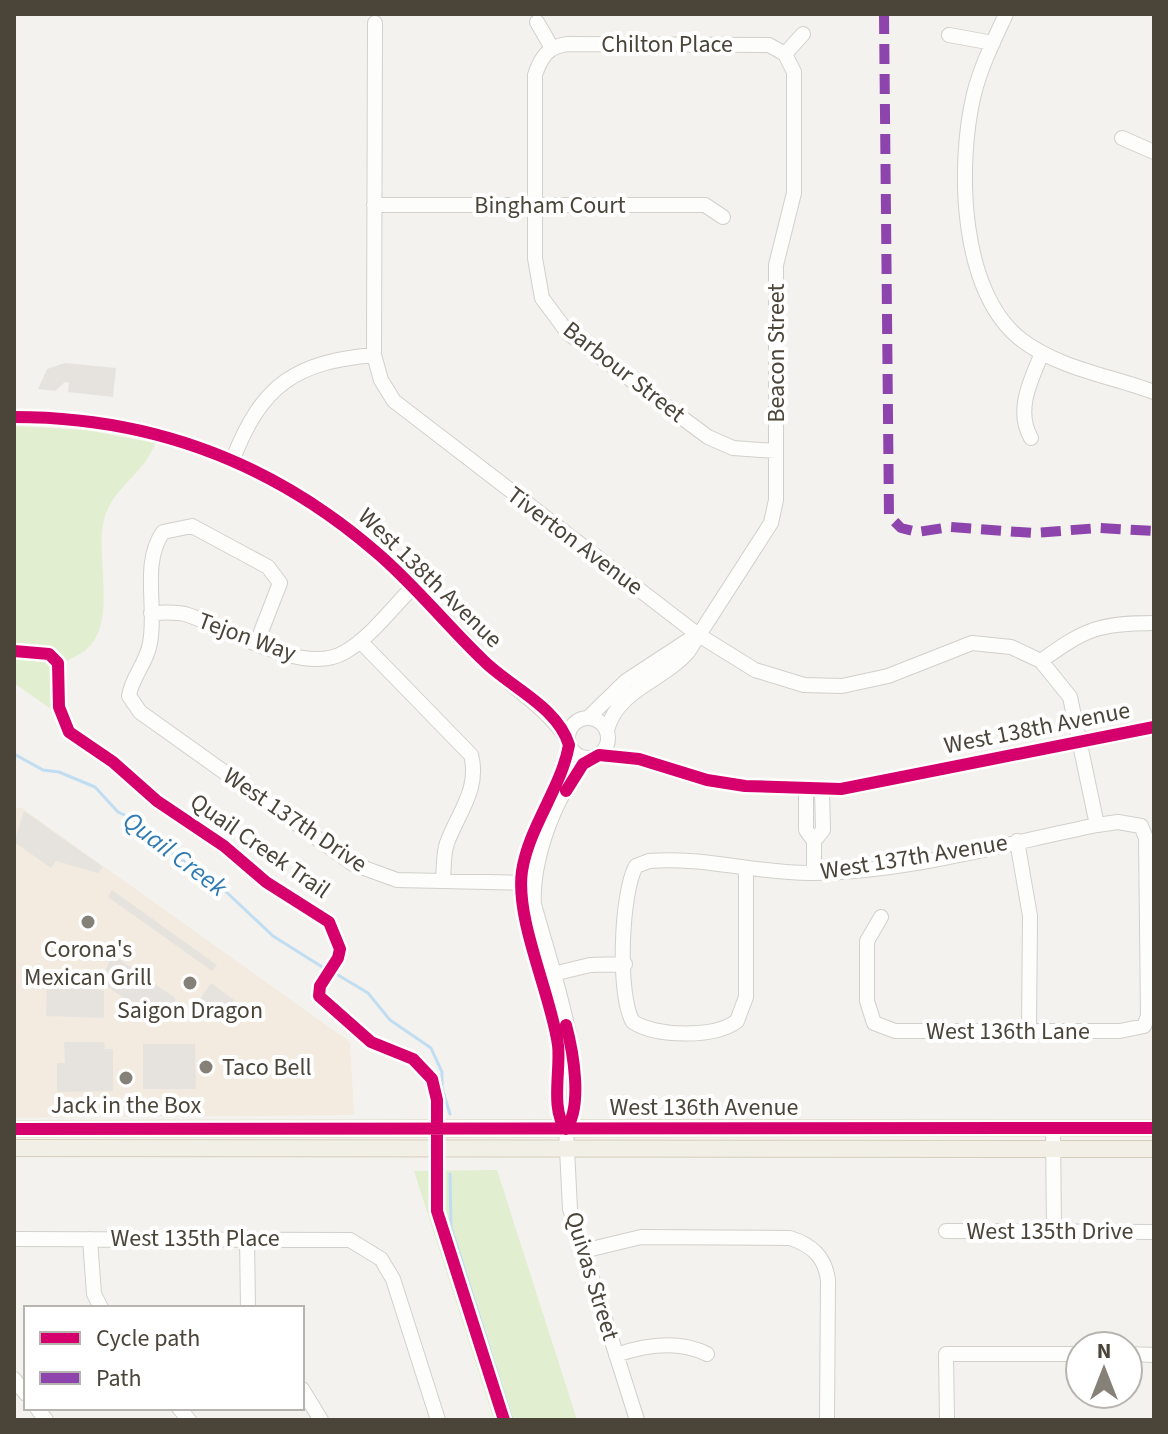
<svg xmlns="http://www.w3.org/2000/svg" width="1168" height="1434" viewBox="0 0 1168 1434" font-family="'Source Sans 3',sans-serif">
	<rect width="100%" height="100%" fill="#f4f2ee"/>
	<path fill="#f3ebdf" d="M14 808H22L350 1042 354 1115 14 1118Z"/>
	<path fill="#e1eecf" d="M14 426 86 430 155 443C145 474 112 487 104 520 95 555 117 621 88 648 81 655 69 659 61 664L65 719 14 683Z
		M497 1170 577 1420H494L414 1171Z"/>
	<path fill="#e6e3df" d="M65 363 116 368 113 397 68 392 69 383 65 382 55 391 38 389 47 369Z
		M24 811 103 867 98 873 56 861 51 868 14 842Z
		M112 890 217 965 212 971 108 897Z
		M112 954 175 998 179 1019H153L101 982Z
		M47 971 96 973 95 988 104 991V1018L46 1016Z
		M211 983 234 1000 220 1019 193 1009Z
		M64 1042H104L105 1049H113V1091L57 1092V1063H65Z
		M143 1044H195L196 1089H143Z"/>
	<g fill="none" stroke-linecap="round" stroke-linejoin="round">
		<path stroke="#c0ddf1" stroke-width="3" d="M14 754 43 770 59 772 95 787 118 812 133 819 159 844 221 887 273 936 327 970
			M333 972 368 993 390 1020 431 1048 442 1072V1088L450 1114
			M450 1174 451 1227 512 1420"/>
		<defs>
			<path id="minor" d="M1006 14C994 40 981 66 974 94 957 164 959 294 1023 341 1061 369 1111 376 1154 392
				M537 22 552 48
				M375 23 374 355 381 380 394 401 697 634 755 670 804 685 842 686 888 676 972 643 1011 647 1041 661 1070 697 1097 825 1118 822 1141 826 1146 838 1148 1016 1144 1026 1120 1031H895L874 1023 867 1001V941L881 917
				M949 35 993 43
				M785 54 803 34
				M1122 138 1154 152
				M374 205H705L723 217
				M14 417C151 417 274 463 377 553 413 585 446 622 480 657 509 686 545 705 568 740
				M1031 438C1015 410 1031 380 1042 353
				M233 459C262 384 296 362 374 355
				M151 613C163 613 176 611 188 615 230 629 303 677 345 652 371 637 391 609 412 588
				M360 641 471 755C480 789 458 813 447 843 443 854 444 869 443 881
				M257 642 280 583 268 567 192 526 163 532C141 564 157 607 150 643 147 663 132 676 129 696L140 712 353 864 397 880 534 883
				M1041 661C1085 629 1099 623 1154 623
				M589 717 626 681 690 639
				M568 738a20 20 0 1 1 40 0a20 20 0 1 1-40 0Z
				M607 730C618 689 663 681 688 652L771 523 776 500V265L794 193V72L785 54 769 45 568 44C548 46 541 57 535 75V258L542 298 568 333 708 437 733 448 776 451
				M569 745 565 765 524 862 522 891 558 1044 559 1117 566 1129 570 1209 637 1420
				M599 755 639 759 707 780 745 786 841 789 1154 727
				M806 789V830L814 841V873
				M814 841 823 830 822 789
				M1017 841 1030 916 1029 1032
				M746 870V997L737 1021C714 1038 657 1037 633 1022 617 996 621 892 636 866L649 861C703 856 759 874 813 873 908 872 1004 844 1097 825
				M553 974 590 965 625 964
				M566 1129C596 1089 546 952 534 904 531 861 557 786 591 758
				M1053 1129 1054 1232
				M946 1231 1154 1232
				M247 1238 248 1308
				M14 1239 350 1240 381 1259 393 1279 438 1420
				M90 1239 94 1294 101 1308
				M583 1251 641 1237 790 1238C812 1245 825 1257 828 1280L827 1420
				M1128 1354 1154 1355
				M616 1355C645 1345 679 1340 707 1354
				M14 1379 26 1394
				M302 1389 321 1420
				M37 1408 46 1420
				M179 1408 189 1420
				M947 1420 946 1354H1080"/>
			<path id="major" d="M14 1129 1154 1128
				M14 1148 1154 1149"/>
		</defs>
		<use href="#minor" stroke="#d2d0cb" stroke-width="16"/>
		<use href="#major" stroke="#d6cebb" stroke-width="18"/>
		<use href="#minor" stroke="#fdfdfc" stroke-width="14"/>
		<use href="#major" stroke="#f2efe6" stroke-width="16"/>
		<path stroke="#8e44ad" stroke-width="10" stroke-dasharray="20 10" stroke-linecap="butt" d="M884 14 889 516 901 528 917 532 950 527 1033 533 1099 528 1154 531"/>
		<defs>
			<path id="cycleway" d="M14 417C151 417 273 463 376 552 415 585 447 626 484 661 510 687 558 707 569 745 561 789 529 826 522 871 515 920 551 994 558 1045 561 1069 550 1110 566 1129
				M14 651 49 654 58 663 59 707 69 732 113 762 157 801 224 846 266 882 329 922 340 949 338 958 320 986 319 996 371 1042 413 1059 432 1079 437 1100V1211L504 1420
				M566 791 583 764 599 755 639 759 707 780 745 786 841 789 1154 727
				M14 1129 1154 1128
				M566 1129C583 1106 573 1051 566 1025"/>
		</defs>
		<use href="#cycleway" stroke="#fff" stroke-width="17"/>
		<use href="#cycleway" stroke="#d6006c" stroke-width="12"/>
	</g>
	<g fill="#868178" stroke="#fff" stroke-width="3">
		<circle cx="88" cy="922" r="8"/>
		<circle cx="190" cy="983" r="8"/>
		<circle cx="206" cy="1067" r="8"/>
		<circle cx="126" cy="1078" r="8"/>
	</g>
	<g text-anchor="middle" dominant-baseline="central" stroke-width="8" stroke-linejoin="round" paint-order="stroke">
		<g font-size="24" fill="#4b4439" stroke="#fff">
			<text x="667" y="44">Chilton Place</text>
			<text x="550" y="205">Bingham Court</text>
			<text transform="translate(776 353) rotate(-90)">Beacon Street</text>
			<text transform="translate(624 372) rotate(38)">Barbour Street</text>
			<text transform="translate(575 541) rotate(37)">Tiverton Avenue</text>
			<text transform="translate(430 578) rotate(44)">West 138th Avenue</text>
			<text transform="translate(247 637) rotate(20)">Tejon Way</text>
			<text transform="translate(1037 728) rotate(-11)">West 138th Avenue</text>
			<text transform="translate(295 820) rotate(34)">West 137th Drive</text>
			<text transform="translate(260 846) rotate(35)">Quail Creek Trail</text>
			<text transform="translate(914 857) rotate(-9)">West 137th Avenue</text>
			<text x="1008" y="1031">West 136th Lane</text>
			<text x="704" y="1107">West 136th Avenue</text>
			<text x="1050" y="1231">West 135th Drive</text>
			<text x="195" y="1238">West 135th Place</text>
			<text transform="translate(592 1276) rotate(73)">Quivas Street</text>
		</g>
		<g font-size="24" fill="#4b4439" stroke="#fff">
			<text x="88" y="949">Corona's<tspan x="88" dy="28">Mexican Grill</tspan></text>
			<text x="190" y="1010">Saigon Dragon</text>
			<text x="222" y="1067" text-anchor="start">Taco Bell</text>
			<text x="126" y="1105">Jack in the Box</text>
		</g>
		<g font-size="26" font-style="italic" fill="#2e7ab2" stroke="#fff">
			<text transform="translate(175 854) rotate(37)">Quail Creek</text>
		</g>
	</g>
	<rect width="1168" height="1434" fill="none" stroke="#4b4439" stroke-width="32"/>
	<rect x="24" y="1306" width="280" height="104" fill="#ffffff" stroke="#b7b4b0" stroke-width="2"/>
	<rect x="40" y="1332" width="40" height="12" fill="#d6006c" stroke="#b7b4b0" stroke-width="2"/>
	<text x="96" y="1346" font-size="24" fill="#4b4439">Cycle path</text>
	<rect x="40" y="1372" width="40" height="12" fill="#8e44ad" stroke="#b7b4b0" stroke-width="2"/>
	<text x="96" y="1386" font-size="24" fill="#4b4439">Path</text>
	<g transform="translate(1104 1370)"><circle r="38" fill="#ffffff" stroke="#b7b4b0" stroke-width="2"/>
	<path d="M0-6L14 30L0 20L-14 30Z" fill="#868178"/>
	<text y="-12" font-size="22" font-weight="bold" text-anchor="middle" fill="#4b4439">N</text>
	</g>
</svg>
